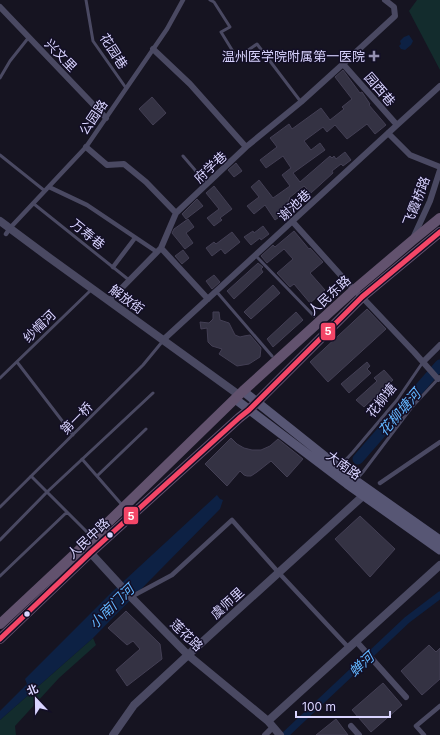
<svg xmlns="http://www.w3.org/2000/svg" width="440" height="735" viewBox="0 0 440 735" font-family="Inter,'Noto Sans SC',sans-serif">
	<rect width="100%" height="100%" fill="#161421"/>
	<path fill="#132c2d" d="M417 0H440V70L409 11Z
		M93 638 96 645 59 678 15 726 16 735H0V720Z"/>
	<path fill="#0d2144" d="M409 35 413 41 411 45 405 50 401 49 399 46 401 44 400 41 404 37Z
		M217 495 220 499 223 500 220 509 93 638 0 720V711L27 684 25 679 112 592Z"/>
	<g fill="none" stroke-linecap="round" stroke-linejoin="round">
		<path stroke="#0d2144" stroke-width="7" d="M285 735 407 620 440 595"/>
		<path stroke="#0d2144" stroke-width="11" d="M358 459 440 365"/>
	</g>
	<path fill="#343243" stroke="#433f54" d="M343 70 360 93 362 92 370 104 369 105 386 125 375 134 367 124 347 139 335 125 327 132 323 127 304 141 311 150 320 143 325 150 293 173 300 182 330 156 332 158 334 156 336 159 345 152 351 160 343 166 341 164 332 171 333 173 311 193 304 186 289 198 290 199 288 200 296 211 289 218 285 213 275 220 265 205 254 214 247 206 259 197 251 187 259 180 273 198 290 186 282 175 291 168 283 156 266 168 260 160 277 147 270 138 289 124 292 129 321 108 330 120 344 109 342 107 352 99 335 77Z
		M152 97 166 113 153 125 139 109Z
		M236 163 242 171 234 177 228 170Z
		M214 186 232 209 220 218 222 220 214 226 207 218 219 209 206 193Z
		M197 199 203 206 186 219 182 214Z
		M188 219 194 227 186 233 193 243 185 249 172 233 174 229Z
		M263 226 269 234 261 240 260 238 251 245 244 237 253 231 254 233Z
		M294 231 309 249 310 248 323 262 310 273 325 290 310 303 294 284 290 287 277 273 293 259 284 249 267 263 261 256 273 245 275 247Z
		M232 232 240 242 225 254 221 249 212 256 206 248 214 242 216 244Z
		M183 250 189 258 182 264 175 256Z
		M258 263 263 267 261 269 263 272 234 299 227 291Z
		M214 275 220 282 212 289 206 281Z
		M273 285 280 293 251 319 244 312Z
		M367 309 386 329 328 382 310 362Z
		M213 312H219L220 320 229 323 235 335 240 337 244 336 250 335 261 348 260 357 249 364 237 366 219 354 222 349 212 346 208 342 207 328 201 329 200 322 209 323 213 319Z
		M296 312 303 320 273 347 267 339Z
		M367 362 370 366 367 369 371 373 349 393 341 384Z
		M384 370 393 380 364 407 356 400 377 381 374 378Z
		M231 438 237 444 244 448 252 450H261L270 446 278 439 303 459 287 477 271 461 257 472 251 476H247L244 475 240 471 227 486 205 464Z
		M360 516 395 549 370 577 335 539Z
		M126 611 160 644 162 659 127 686 116 670 140 649 133 641 127 645 108 628Z
		M429 645 436 652 440 648V679L422 695 401 671Z
		M383 683 402 705 371 732 352 710Z
		M336 719 348 735H316Z"/>
	<g fill="none" stroke-linecap="round" stroke-linejoin="round">
		<path stroke="#4a4962" stroke-width="3" d="M86 0 93 41 126 88
			M210 0 214 2 230 27 221 32 237 58 257 44 301 102
			M0 78 10 61 29 37
			M0 155 45 191
			M183 156 207 184
			M34 204 129 280
			M256 256 314 316
			M216 291 272 356
			M17 362 73 435
			M0 378 91 290
			M82 459 123 506
			M339 467 353 452 397 400 423 362
			M31 476 91 536
			M97 476 146 429
			M356 480 363 472 412 407 438 379
			M0 507 143 365 162 342
			M0 540 47 492 153 393
			M0 576 67 512"/>
		<path stroke="#4a4962" stroke-width="4.5" d="M49 187 87 205 157 252
			M6 234 10 228 86 147 167 29 183 0
			M113 267 135 238
			M380 483 440 442
			M131 597 172 575 232 520 279 573 349 648
			M424 735 416 726 440 706"/>
		<path stroke="#4a4962" stroke-width="6" d="M385 0 394 7 395 16 343 64 397 125
			M0 7 106 118
			M153 49 190 84 246 147
			M388 133 410 155 440 167
			M86 147 107 165 124 164 146 182 176 213
			M292 221 354 290 362 297 414 352 438 379 440 378
			M414 236 430 201 440 170
			M161 248 208 299
			M109 301 161 248 176 213 246 147 301 102 343 64
			M163 340 397 125 440 86
			M423 362 440 345
			M356 641 406 697
			M351 726 359 735
			M265 735 273 727"/>
		<path stroke="#4a4962" stroke-width="8" d="M0 221 47 256 239 395
			M87 549 131 597 188 655 268 721 280 735
			M268 721 440 565
			M113 735 134 705 188 655 364 495"/>
		<path stroke="#575674" stroke-width="9" d="M243 391 352 478 440 540
			M235 399 347 484 440 550"/>
		<path stroke="#62526e" stroke-width="10" d="M0 624 93 537 243 391 354 290 413 240 440 218
			M0 639 90 553 239 418 249 410 362 297 440 232"/>
		<defs>
			<path id="bus-1" d="M0 639 90 553 239 418 249 410 362 297 440 232"/>
		</defs>
		<use href="#bus-1" stroke="#130f26" stroke-width="8"/>
		<use href="#bus-1" stroke="#f34667" stroke-width="5"/>
	</g>
	<path fill="#9591b1" stroke="#130f26" stroke-width="1.5" d="M372 50h4v4h4v4h-4v4h-4v-4h-4v-4h4z"/>
	<g fill="#d9d4ff" stroke="#130f26" stroke-width="1.5">
		<circle cx="110" cy="535" r="3.5"/>
		<circle cx="27" cy="614" r="3.5"/>
	</g>
	<g text-anchor="middle" dominant-baseline="central" stroke-width="3" stroke-linejoin="round" paint-order="stroke">
		<g font-size="13" fill="#d9d4ff" stroke="#130f26">
			<text transform="translate(114 51) rotate(57)">花园巷</text>
			<text transform="translate(61 55) rotate(46)">兴文里</text>
			<text transform="translate(380 89) rotate(49)">园西巷</text>
			<text transform="translate(93 117) rotate(-56)">公园路</text>
			<text transform="translate(210 167) rotate(-43)">府学巷</text>
			<text transform="translate(416 201) rotate(-69)">飞霞桥路</text>
			<text transform="translate(294 205) rotate(-43)">谢池巷</text>
			<text transform="translate(88 234) rotate(39)">万寿巷</text>
			<text transform="translate(329 295) rotate(-42)">人民东路</text>
			<text transform="translate(127 299) rotate(36)">解放街</text>
			<text transform="translate(39 326) rotate(-44)">纱帽河</text>
			<text transform="translate(381 400) rotate(-52)">花柳塘</text>
			<text transform="translate(76 418) rotate(-45)">第一桥</text>
			<text transform="translate(344 465) rotate(36)">大南路</text>
			<text transform="translate(88 538) rotate(-43)">人民中路</text>
			<text transform="translate(227 603) rotate(-42)">虞师里</text>
			<text transform="translate(187 635) rotate(44)">莲花路</text>
		</g>
		<g font-size="13" fill="#d9d4ff" stroke="#130f26" text-anchor="end">
			<text x="365" y="56">温州医学院附属第一医院</text>
		</g>
		<g font-size="14" font-style="italic" fill="#62b6ff" stroke="#130f26">
			<text transform="translate(399 412) rotate(-49)">花柳塘河</text>
			<text transform="translate(111 606) rotate(-44)">小南门河</text>
			<text transform="translate(361 664) rotate(-43)">蝉河</text>
		</g>
	</g>
	<g stroke="#130f26" stroke-width="1.5">
		<rect x="320" y="322" width="16" height="19" rx="4" fill="#f34667"/>
		<rect x="123" y="506" width="16" height="19" rx="4" fill="#f34667"/>
	</g>
	<g font-size="11" text-anchor="middle" font-weight="bold" fill="#fff">
		<text x="328" y="335">5</text>
		<text x="131" y="520">5</text>
	</g>
	<g transform="translate(36 699) rotate(338)" stroke="#130f26" stroke-width="3" paint-order="stroke">
	<path d="M0-3L7 15L0 10L-7 15Z" fill="#d9d4ff"/>
	<text y="-6" font-size="11" font-weight="bold" text-anchor="middle" fill="#d9d4ff">北</text>
	</g>
	<path d="M296 711v6h94v-6" fill="none" stroke="#d9d4ff" stroke-width="2"/>
	<text x="302" y="711" font-size="12" fill="#d9d4ff" stroke="#130f26" stroke-width="3" paint-order="stroke">100 m</text>
</svg>
